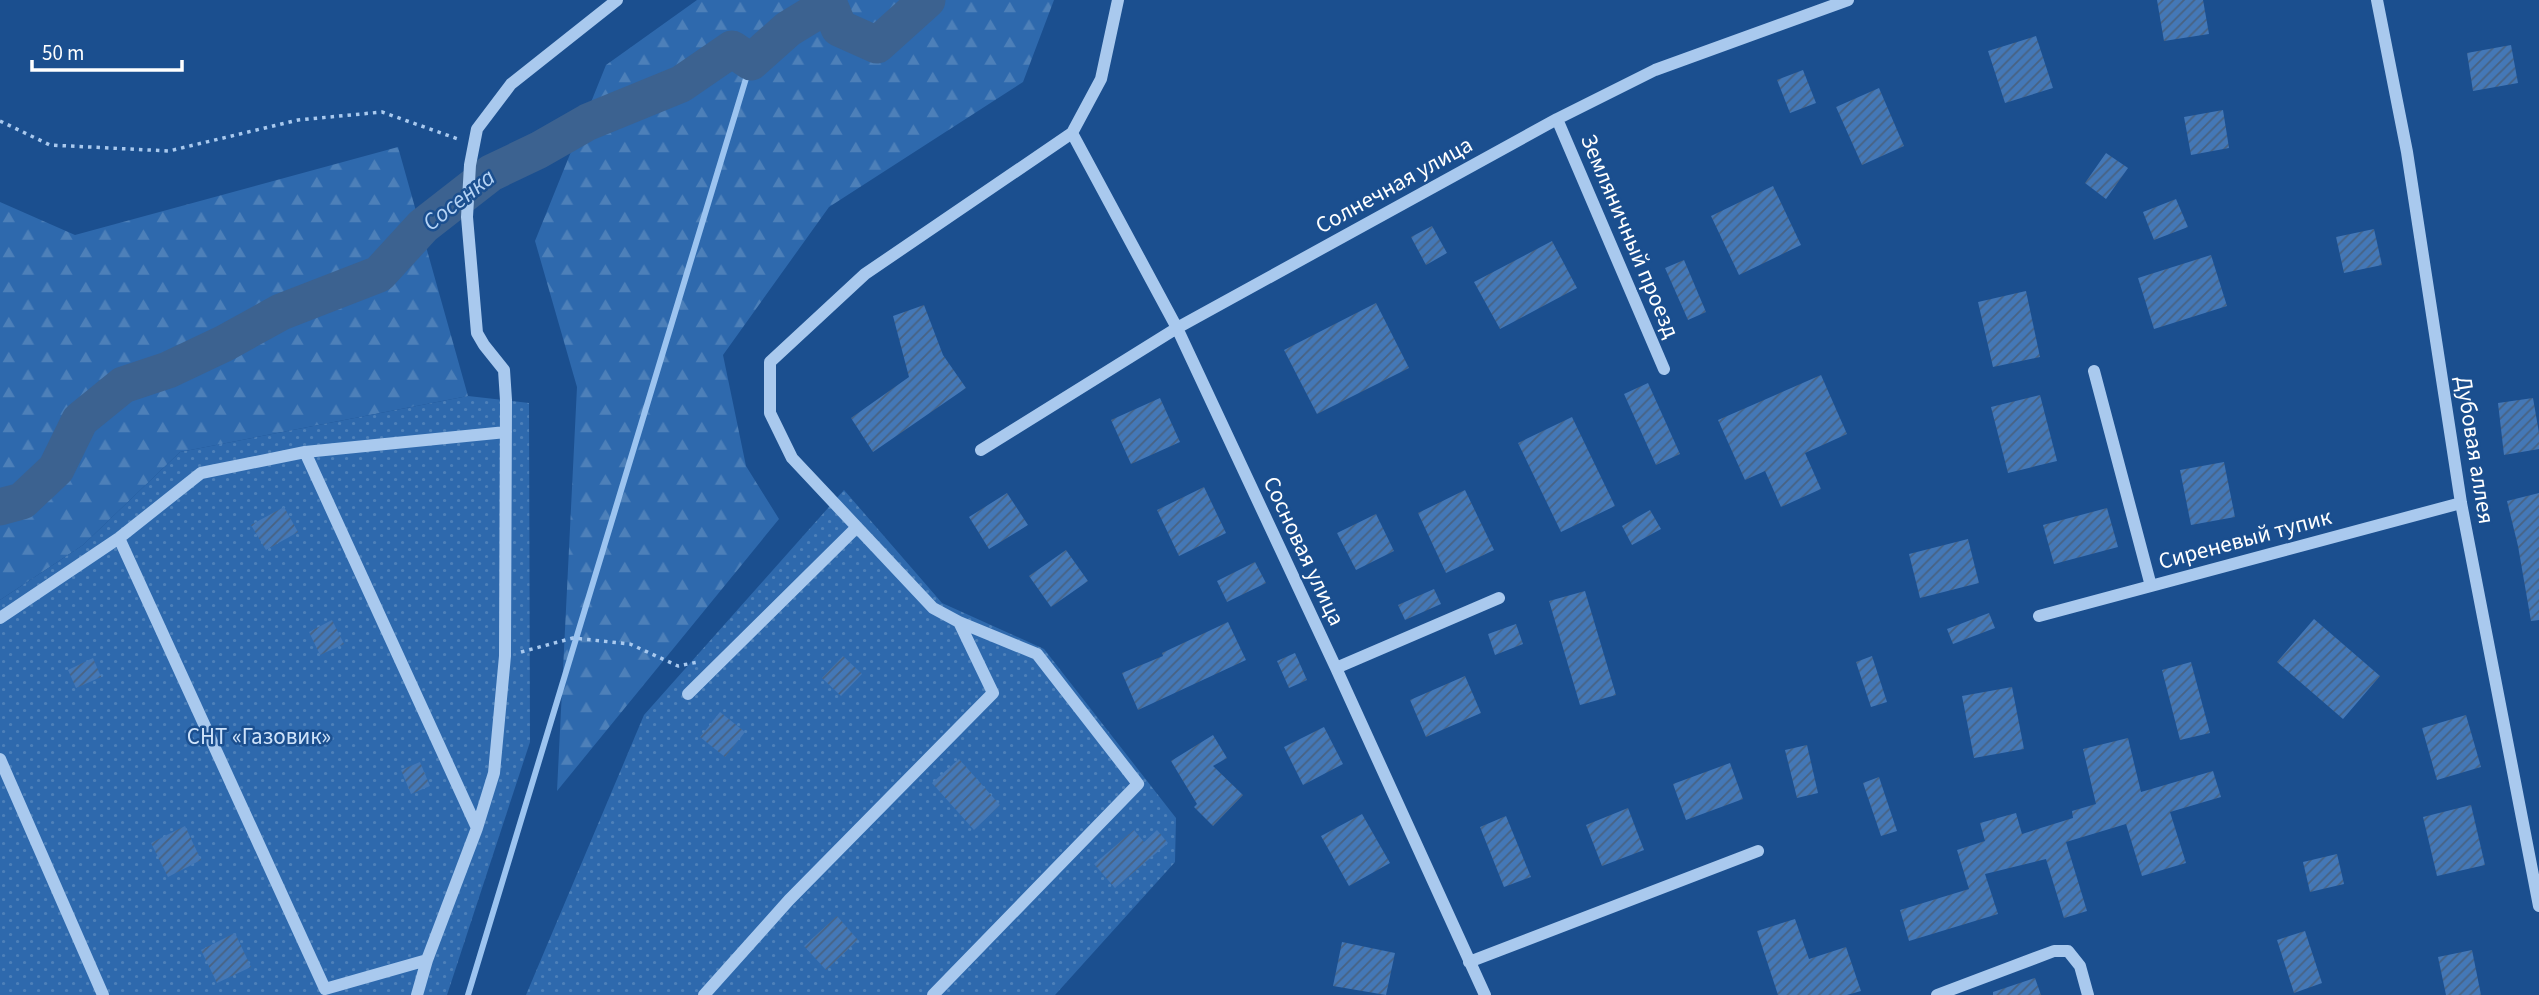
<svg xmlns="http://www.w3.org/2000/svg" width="2539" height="995" viewBox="0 0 2539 995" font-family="'Source Sans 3',sans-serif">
	<defs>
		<pattern id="forest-firs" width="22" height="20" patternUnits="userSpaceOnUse" patternTransform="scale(1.75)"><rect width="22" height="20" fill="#2e69ad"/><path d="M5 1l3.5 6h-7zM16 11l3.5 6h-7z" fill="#4d80b9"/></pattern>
		<pattern id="garden-dots" width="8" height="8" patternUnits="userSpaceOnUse" patternTransform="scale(1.75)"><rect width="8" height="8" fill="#2e69ad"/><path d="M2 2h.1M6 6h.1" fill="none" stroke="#4d80b9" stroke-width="1.8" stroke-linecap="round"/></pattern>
		<pattern id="building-hatch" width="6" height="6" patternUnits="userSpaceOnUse" patternTransform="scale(1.75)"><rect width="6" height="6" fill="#4478b7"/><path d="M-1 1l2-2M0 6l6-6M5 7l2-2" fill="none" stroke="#486282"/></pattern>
	</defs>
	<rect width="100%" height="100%" fill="#1b4f8f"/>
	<path fill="url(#forest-firs)" d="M697 0H1054L1023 82 829 207 723 355 746 466 779 519 557 791 577 387 535 241 606 65Z
		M398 147 468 396 180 452 83 545 0 600V202L75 235Z"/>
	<path fill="url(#garden-dots)" d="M468 396 529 403 530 742 447 995H0V600L83 545 180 452Z
		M844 490 942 603 1044 649 1176 818 1175 862 1055 995H526L644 715Z"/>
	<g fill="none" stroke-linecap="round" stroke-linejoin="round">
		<path stroke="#9cc4f0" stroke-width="6" d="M468 995 751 62"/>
		<path stroke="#3c6290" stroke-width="37" d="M0 507 22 501 56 469 80 420 123 385 168 370 225 343 281 312 379 274 423 226 491 173 539 150 588 122 681 84 732 49 751 62 788 29 829 4 839 28 877 45 927 0"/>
	</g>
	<path fill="url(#building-hatch)" d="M2157 0H2203L2209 34 2164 41Z
		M2036 36 2053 88 2005 103 1988 51Z
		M2511 45 2518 83 2473 91 2467 53Z
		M1803 70 1816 103 1790 113 1777 80Z
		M1879 88 1904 146 1862 165 1836 107Z
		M2223 110 2229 148 2191 155 2184 117Z
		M2106 153 2128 168 2106 199 2085 183Z
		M1773 186 1801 245 1739 275 1711 216Z
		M2176 199 2188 227 2154 240 2143 212Z
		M1432 226 1447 253 1426 265 1411 237Z
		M2374 229 2382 265 2344 273 2336 237Z
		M1552 241 1577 288 1500 329 1474 282Z
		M2211 255 2227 306 2154 329 2138 278Z
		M1684 260 1706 312 1688 320 1665 268Z
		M2026 291 2040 357 1993 367 1978 302Z
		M1376 303 1409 368 1317 414 1284 350Z
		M924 305 943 355 966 388 873 452 851 418 909 377 893 316Z
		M1821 375 1847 434 1805 453 1821 489 1781 507 1765 471 1745 480 1718 420Z
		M1648 383 1680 454 1656 465 1624 394Z
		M2040 395 2057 461 2008 473 1991 407Z
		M1160 398 1180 442 1131 464 1111 420Z
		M2533 398 2539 433V449L2504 455 2498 403Z
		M1572 417 1615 506 1561 532 1518 443Z
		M2224 462 2235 517 2191 525 2180 470Z
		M1204 487 1226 533 1179 556 1157 510Z
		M1465 490 1494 550 1446 573 1418 513Z
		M1007 493 1028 525 989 549 969 517Z
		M2539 493V620L2531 621 2518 546 2507 501Z
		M284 507 298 532 266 550 251 525Z
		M2107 508 2118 547 2054 564 2043 525Z
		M1650 510 1661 529 1632 545 1622 526Z
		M1376 514 1394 551 1356 570 1337 533Z
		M1968 539 1979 583 1920 598 1909 554Z
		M1066 550 1088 581 1051 607 1029 576Z
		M1255 562 1266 583 1227 602 1217 581Z
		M1434 589 1441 604 1405 620 1398 605Z
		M1585 591 1616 695 1580 705 1549 601Z
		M1989 613 1995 628 1953 644 1947 629Z
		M2314 619 2380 676 2343 719 2277 662Z
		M332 620 344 644 320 655 309 632Z
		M1228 622 1246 660 1138 710 1122 673 1163 656 1162 653Z
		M1516 624 1523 644 1495 655 1488 634Z
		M1295 653 1307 680 1289 688 1277 661Z
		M843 656 862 674 841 696 822 678Z
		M1872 656 1887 702 1871 707 1856 662Z
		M93 658 101 677 76 688 68 670Z
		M2191 662 2210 733 2180 740 2162 670Z
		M1465 676 1481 713 1426 737 1410 700Z
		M2012 687 2024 749 1974 758 1962 696Z
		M720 712 745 732 725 757 700 737Z
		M2466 715 2481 767 2437 780 2422 728Z
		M1324 727 1343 764 1303 785 1284 747Z
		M1213 735 1227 758 1213 766 1243 795 1213 826 1194 807 1197 804 1171 761Z
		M2128 738 2141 792 2213 771 2221 797 2170 812 2186 863 2142 876 2126 824 2066 842 2087 911 2064 918 2046 859 1985 874 1998 914 1909 941 1900 910 1969 889 1957 850 1985 841 1980 823 2016 813 2022 834 2073 818 2072 811 2096 804 2083 749Z
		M1807 745 1818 793 1797 798 1785 750Z
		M959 759 1000 805 974 830 932 783Z
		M420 762 430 786 411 794 401 770Z
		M1730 763 1743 799 1686 820 1673 784Z
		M1879 777 1897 831 1881 836 1863 783Z
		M2471 805 2485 865 2437 876 2423 817Z
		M1628 808 1644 850 1602 866 1586 825Z
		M1362 814 1390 863 1349 886 1321 836Z
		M1506 816 1531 877 1504 887 1480 827Z
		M185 826 201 860 168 877 151 843Z
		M1134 830 1144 842 1157 830 1168 843 1115 888 1094 864Z
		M2337 854 2344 884 2310 892 2303 862Z
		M837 916 858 940 826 970 804 946Z
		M1795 919 1809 959 1846 947 1861 991 1847 995H1778L1757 931Z
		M2305 931 2322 983 2294 993 2277 940Z
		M235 933 251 967 217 983 201 950Z
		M1342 942 1395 953 1386 995 1333 986Z
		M2472 950 2481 995H2446L2438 957Z
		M2035 978 2041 995H1993V992Z"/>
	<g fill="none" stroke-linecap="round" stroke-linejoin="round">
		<path stroke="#a9c9ee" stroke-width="3.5" stroke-dasharray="3.5 5" stroke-linecap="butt" d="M0 121 50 145 169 151 298 120 382 112 458 139
			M521 652 573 638 630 644 678 666 698 662"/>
		<path stroke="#a9c9ee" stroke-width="12" d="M2377 0 2407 152 2461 503 2539 906
			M1557 119 1664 369
			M1072 133 1177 328 1336 668 1485 995
			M2094 371 2151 586
			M981 450 1177 328 1557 119 1655 70 1848 0
			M305 452 477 828
			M119 538 325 989 427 960
			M2039 616 2461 503
			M0 618 119 538 201 473 305 452 506 432
			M1336 668 1499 598
			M688 694 857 527
			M0 759 103 995
			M1469 962 1758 851
			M417 995 427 960 477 828 494 773 505 656 506 400 504 370 484 345 477 333 467 217 470 165 477 129 511 84 617 0
			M704 995 789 900 993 693 959 622 933 608 792 458 770 413V362L865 274 1072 133 1101 79 1118 0
			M933 995 1138 784 1037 654 959 622
			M1937 995 2054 951H2068L2080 966 2088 995"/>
	</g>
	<g text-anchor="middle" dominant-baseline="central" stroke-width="5" stroke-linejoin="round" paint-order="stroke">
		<g font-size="23" fill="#fff" stroke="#1b4f8f">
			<text transform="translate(1394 185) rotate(-29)">Солнечная улица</text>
			<text transform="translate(1630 236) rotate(67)">Земляничный проезд</text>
			<text transform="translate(2475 450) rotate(81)">Дубовая аллея</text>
			<text transform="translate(2245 539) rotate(-15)">Сиреневый тупик</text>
			<text transform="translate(1304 551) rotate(65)">Сосновая улица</text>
		</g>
		<g font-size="23" fill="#cfe3fa" stroke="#1b4f8f">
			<text x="259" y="736">СНТ «Газовик»</text>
		</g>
		<g font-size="24" font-style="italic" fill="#b5d3f5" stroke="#1b4f8f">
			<text transform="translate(459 200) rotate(-38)">Сосенка</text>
		</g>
	</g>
	<path d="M32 60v10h150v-10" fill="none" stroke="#ffffff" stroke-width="3.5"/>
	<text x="42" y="60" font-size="21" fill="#ffffff" stroke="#1b4f8f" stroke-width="5" paint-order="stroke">50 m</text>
</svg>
